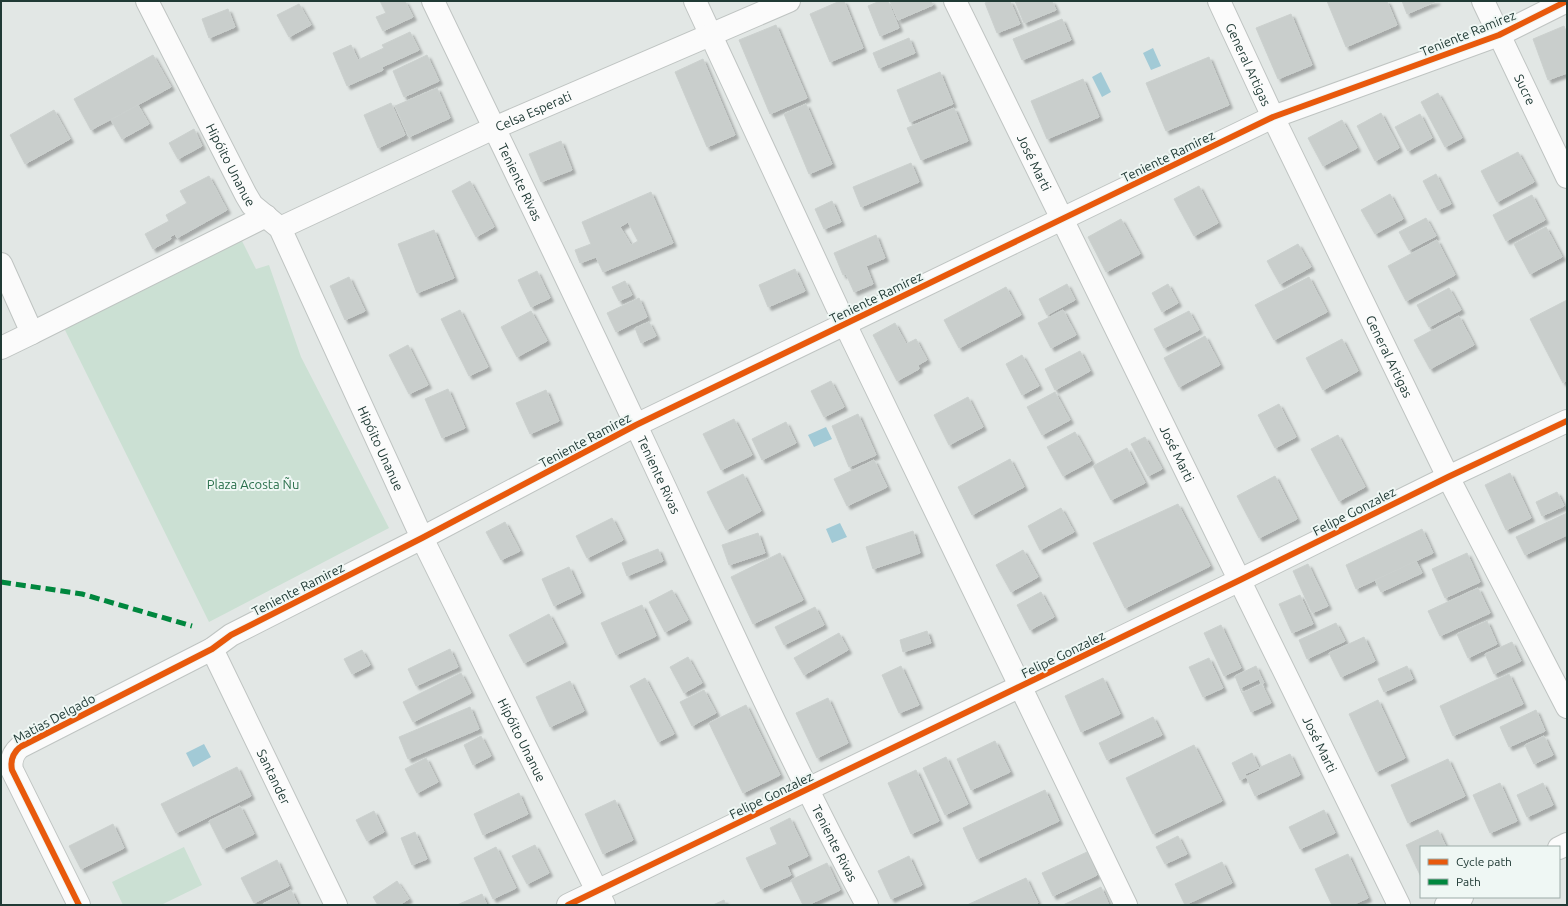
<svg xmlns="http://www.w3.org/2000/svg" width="1568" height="906" viewBox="0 0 1568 906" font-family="Ubuntu,sans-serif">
	<defs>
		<filter id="shadow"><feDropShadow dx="3.5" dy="3.5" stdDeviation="1" flood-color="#0004"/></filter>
	</defs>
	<rect width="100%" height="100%" fill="#e2e7e5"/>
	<path fill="#cbe0d3" d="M238 233 256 269 269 265 301 357 389 528 209 622 62 324Z
		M184 847 202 885 161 905H123L112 882Z"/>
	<path fill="#a2cad6" d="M1153 48 1161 66 1151 70 1143 53Z
		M1101 72 1111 92 1102 97 1092 77Z
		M826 427 832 439 814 447 808 435Z
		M840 523 847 537 832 543 826 529Z
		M204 744 211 757 193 767 186 753Z"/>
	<path fill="#c9cecc" stroke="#cbd0ce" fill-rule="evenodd" filter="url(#shadow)" d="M380 1H405L413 17 383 31 376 17 386 13Z
		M840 1H844L863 48 830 62 810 14Z
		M880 1H888L899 28 880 36 868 6Z
		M890 1H931L933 5 898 20Z
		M990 1H1010L1020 24 997 33 985 3Z
		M1015 1H1052L1056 10 1024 23Z
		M1327 1H1387L1397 25 1346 47Z
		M1402 1H1437L1407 14Z
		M299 4 311 25 289 37 277 15Z
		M228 9 235 27 209 38 202 19Z
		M1291 14 1312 65 1278 79 1256 28Z
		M1062 19 1071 40 1022 60 1013 39Z
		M776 25 807 98 770 114 739 40Z
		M1564 26 1567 34V73L1548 80 1533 39Z
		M410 32 419 50 382 67 383 70 347 86 333 53 351 45 358 60 384 48 382 45Z
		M909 38 915 53 879 68 873 53Z
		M153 55 171 87 91 130 74 99Z
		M427 55 439 81 404 97 393 71Z
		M1209 57 1229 105 1166 131 1146 83Z
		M703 59 735 135 707 147 675 72Z
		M940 72 953 104 910 122 897 90Z
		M1083 79 1099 117 1047 139 1031 101Z
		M437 88 450 118 409 137 395 106Z
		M1438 93 1462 138 1445 147 1421 102Z
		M391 103 405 135 378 148 364 115Z
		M806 104 832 164 809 174 784 114Z
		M138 105 149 124 122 139 111 120Z
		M954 108 968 141 921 160 907 128Z
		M54 110 70 139 25 164 10 135Z
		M1381 113 1399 148 1375 161 1357 126Z
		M1420 114 1432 138 1408 151 1395 127Z
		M1342 120 1357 148 1323 166 1308 138Z
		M194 129 202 146 178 159 169 143Z
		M561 141 572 170 541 182 529 154Z
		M1518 152 1534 182 1497 202 1481 171Z
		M911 163 919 182 861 207 853 187Z
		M1436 174 1451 204 1438 210 1423 181Z
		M209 176 227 210 177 238 175 234 170 237 171 239 153 249 145 234 169 221 166 215 187 203 180 191Z
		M470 181 494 227 476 237 452 191Z
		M1199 186 1218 223 1194 236 1174 199Z
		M651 192 673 243 603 272 596 257 580 263 575 250 591 244 582 222ZM628 222 638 241 631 245 620 227Z
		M1390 194 1403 219 1375 234 1361 210Z
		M1532 195 1545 220 1506 241 1493 215Z
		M832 201 841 222 824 229 815 209Z
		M1426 218 1436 236 1409 250 1399 232Z
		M1121 219 1140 254 1106 272 1088 237Z
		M1546 227 1562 257 1530 274 1514 244Z
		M434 230 454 278 417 293 398 244Z
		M876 235 885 258 866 266 873 284 854 292 846 274 843 275 834 253Z
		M1437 240 1455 275 1406 301 1388 266Z
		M1298 244 1311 267 1280 284 1267 261Z
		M795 269 805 291 768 307 759 285Z
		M537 271 550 298 531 307 518 280Z
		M349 277 365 311 345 320 330 286Z
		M1309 277 1327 312 1274 340 1255 305Z
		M625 281 632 295 619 301 612 287Z
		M1067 284 1075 300 1047 315 1039 299Z
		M1168 284 1178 303 1162 312 1152 293Z
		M1006 287 1021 315 959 348 944 320Z
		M1449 288 1461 310 1429 327 1417 305Z
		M639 298 647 317 616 332 607 313Z
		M1567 300V380L1563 383 1530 319Z
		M460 310 488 367 469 376 441 319Z
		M1063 310 1076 335 1051 348 1038 323Z
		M531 311 547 341 517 357 501 327Z
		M1189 311 1199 330 1164 348 1154 329Z
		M1459 316 1474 345 1430 369 1414 340Z
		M649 322 656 336 641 343 635 328Z
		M895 323 906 344 916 339 927 360 918 365 919 369 897 381 873 335Z
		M1205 336 1220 365 1179 387 1164 358Z
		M1342 339 1358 371 1323 390 1306 358Z
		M408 345 428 385 409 394 389 355Z
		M1080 351 1090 371 1055 390 1045 369Z
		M1022 355 1039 386 1022 395 1006 364Z
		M831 381 844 407 824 417 811 391Z
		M448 389 465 428 442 438 425 399Z
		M546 390 559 421 530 434 516 403Z
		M1055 392 1070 420 1042 435 1027 407Z
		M968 397 983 427 949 445 934 415Z
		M1279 404 1296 437 1275 448 1258 415Z
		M858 414 876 455 849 467 832 426Z
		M734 419 752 455 721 470 703 434Z
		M786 422 796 443 762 460 752 439Z
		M1075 432 1091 461 1063 476 1047 447Z
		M1338 435 1365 487 1339 501 1311 449Z
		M1145 437 1162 469 1148 476 1131 444Z
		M1127 448 1145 483 1111 500 1093 466Z
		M1010 459 1024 487 972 515 958 487Z
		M874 460 887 487 847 506 834 479Z
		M1510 473 1531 518 1506 530 1485 485Z
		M743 474 761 511 726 530 707 492Z
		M1275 476 1297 519 1259 538 1237 496Z
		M1557 492 1564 506 1542 516 1536 502Z
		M1178 504 1210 566 1125 608 1093 543Z
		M1061 508 1074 532 1040 550 1028 526Z
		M1567 513V535L1525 555 1516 537Z
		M612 518 623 540 587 558 576 536Z
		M505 522 520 551 501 560 486 532Z
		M1422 529 1433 553 1356 589 1346 565Z
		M913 531 920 553 873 569 866 547Z
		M758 533 765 553 729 565 722 545Z
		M658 549 663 561 627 576 622 563Z
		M1023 550 1038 577 1011 592 996 565Z
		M780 553 803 600 753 624 731 577Z
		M1467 553 1480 582 1445 598 1432 569Z
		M1416 561 1422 573 1381 592 1375 580Z
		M1308 564 1328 606 1312 613 1293 571Z
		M569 567 581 593 554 606 542 579Z
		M1478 588 1490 613 1440 636 1428 611Z
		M672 590 688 620 665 632 649 602Z
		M1041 592 1054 617 1030 630 1017 605Z
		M1300 595 1313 624 1292 633 1279 604Z
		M642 605 656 636 616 655 601 623Z
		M815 607 824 625 784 645 775 627Z
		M549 614 564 643 524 663 509 635Z
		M1487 621 1497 644 1468 658 1457 634Z
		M1336 623 1345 641 1307 659 1299 640Z
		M1221 625 1241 668 1224 676 1204 633Z
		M927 631 931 643 903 652 900 640Z
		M839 633 848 650 804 675 794 658Z
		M1364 637 1375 661 1341 677 1329 653Z
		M1512 642 1521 661 1494 674 1485 654Z
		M450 649 458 667 416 686 408 669Z
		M362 650 370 665 352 674 344 659Z
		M688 657 702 683 684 693 670 667Z
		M1209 658 1223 688 1203 697 1189 667Z
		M901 666 919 705 899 713 882 675Z
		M1256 666 1264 683 1242 693 1235 676Z
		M1407 666 1413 679 1384 692 1378 679Z
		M461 673 471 693 413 722 403 702Z
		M1509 674 1523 704 1453 736 1440 706Z
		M645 678 674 734 658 742 630 686Z
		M1103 678 1120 714 1081 732 1065 696Z
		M1259 679 1271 703 1251 712 1240 688Z
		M570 681 584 711 550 727 536 697Z
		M704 690 716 713 692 726 680 702Z
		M828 698 848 743 817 758 796 713Z
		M1378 700 1405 758 1376 772 1349 714Z
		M746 705 780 775 743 793 709 723Z
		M470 707 479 729 408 759 399 737Z
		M1536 710 1545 731 1509 747 1500 727Z
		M1153 717 1162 735 1107 760 1099 743Z
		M481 736 491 756 473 765 464 745Z
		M1544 736 1553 755 1534 764 1525 745Z
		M995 741 1010 772 971 790 957 759Z
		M1194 745 1222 801 1153 834 1126 778Z
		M1252 753 1260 770 1240 780 1232 763Z
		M1290 754 1300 775 1255 796 1245 774Z
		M946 757 968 804 945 815 923 768Z
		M426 758 438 782 417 793 405 769Z
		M1448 759 1465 796 1408 823 1391 785Z
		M237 767 251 796 176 833 161 804Z
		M916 770 939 821 911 834 888 783Z
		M1500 783 1517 821 1490 833 1473 795Z
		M1543 783 1553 805 1527 817 1517 795Z
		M1045 790 1059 821 977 859 963 828Z
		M519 793 528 814 483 835 474 814Z
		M615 800 633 840 603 854 585 814Z
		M240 806 254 834 223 849 209 821Z
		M1324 810 1335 833 1300 849 1289 827Z
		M374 811 384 832 367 841 356 820Z
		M790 818 808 856 787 866 791 875 761 889 746 858 777 844 770 828Z
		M113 824 124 848 81 869 69 846Z
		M1438 830 1446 847H1421V877L1406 845Z
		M415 832 427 859 412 865 401 838Z
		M1178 836 1187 854 1165 864 1156 847Z
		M535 845 549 873 527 884 512 856Z
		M496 847 516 888 493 899 474 858Z
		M1087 852 1097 875 1053 896 1042 873Z
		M1348 854 1368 898 1352 905H1332L1315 869Z
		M909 856 922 885 891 899 878 871Z
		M277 860 289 886 254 903 241 878Z
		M1222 862 1232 883 1185 905 1175 884Z
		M827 863 840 890 808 905H803L791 880Z
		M1026 878 1038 903 1033 905H967Z
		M397 881 409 899 399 905H378L373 897Z
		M1101 887 1109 905H1063Z
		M291 890 298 905H264L263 904Z
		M482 894 487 905H457Z
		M724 900 726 905H713Z"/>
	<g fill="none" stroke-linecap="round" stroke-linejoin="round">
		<defs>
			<g id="minor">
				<path id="s1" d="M147 1 246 195 252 205 280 228 422 538 604 905"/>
				<path id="s2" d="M433 1C505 151 578 300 648 451 719 603 788 757 867 905"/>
				<path d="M695 1 845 324 1126 905"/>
				<path id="s3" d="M955 1 1399 905"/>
				<path id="s4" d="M1219 1 1273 117 1448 477 1567 707"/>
				<path id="s5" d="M1483 1 1567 177"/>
				<path id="s6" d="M280 228 494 128 789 1"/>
				<path d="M1 264 32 333 1 348"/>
				<path d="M32 333 266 216"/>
				<path id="s7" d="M212 649 336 905"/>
				<path d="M1559 848 1567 844"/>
				<path d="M79 905 12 770C10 760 13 753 20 747L212 649 231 635 422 538 636 425 1273 117 1499 35 1567 1"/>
				<path d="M568 905 1240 580 1448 477 1567 421"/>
				<path d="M1446 905 1462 897"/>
			</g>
		</defs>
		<use href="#minor" stroke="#bfc4c2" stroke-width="24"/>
		<use href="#minor" stroke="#fbfbfb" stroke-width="22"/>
		<path stroke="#00873e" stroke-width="5" stroke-dasharray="10 5" stroke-linecap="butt" d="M1 582 82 594 192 626"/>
		<defs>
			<path id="cycleway" d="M79 905 12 770C10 760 13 753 20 747L212 649 231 635 422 538 636 425 1273 117 1499 35 1567 1
				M568 905 1240 580 1448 477 1567 421"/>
		</defs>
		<use href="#cycleway" stroke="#eff7f4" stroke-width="8"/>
		<use href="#cycleway" stroke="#e8590c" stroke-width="6"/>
	</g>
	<g text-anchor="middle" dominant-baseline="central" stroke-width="4" stroke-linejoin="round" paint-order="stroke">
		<g font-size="13" fill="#203a35" stroke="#eff7f4">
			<text transform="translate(1468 33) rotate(-22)">Teniente Ramirez</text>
			<text stroke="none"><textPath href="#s4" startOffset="70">General Artigas</textPath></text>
			<text stroke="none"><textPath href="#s5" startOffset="98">Sucre</textPath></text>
			<text stroke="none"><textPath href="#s6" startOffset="279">Celsa Esperati</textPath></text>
			<text transform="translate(1168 156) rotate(-26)">Teniente Ramirez</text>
			<text stroke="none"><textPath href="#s3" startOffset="180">José Marti</textPath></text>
			<text stroke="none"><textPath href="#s1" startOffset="184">Hipóito Unanue</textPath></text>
			<text stroke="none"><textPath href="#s2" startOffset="201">Teniente Rivas</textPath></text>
			<text transform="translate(876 297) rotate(-26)">Teniente Ramirez</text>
			<text stroke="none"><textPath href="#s4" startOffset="394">General Artigas</textPath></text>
			<text transform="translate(585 440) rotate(-28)">Teniente Ramirez</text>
			<text stroke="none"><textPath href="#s1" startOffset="508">Hipóito Unanue</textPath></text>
			<text stroke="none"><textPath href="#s3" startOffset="504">José Marti</textPath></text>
			<text stroke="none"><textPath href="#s2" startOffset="525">Teniente Rivas</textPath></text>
			<text transform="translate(1354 511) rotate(-27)">Felipe Gonzalez</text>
			<text transform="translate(298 589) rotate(-27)">Teniente Ramirez</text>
			<text transform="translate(1063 654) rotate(-26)">Felipe Gonzalez</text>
			<text transform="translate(54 718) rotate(-28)">Matias Delgado</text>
			<text stroke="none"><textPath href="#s1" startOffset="832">Hipóito Unanue</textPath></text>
			<text stroke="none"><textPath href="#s3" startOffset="828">José Marti</textPath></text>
			<text stroke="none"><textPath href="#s7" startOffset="142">Santander</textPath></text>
			<text transform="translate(771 795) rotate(-26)">Felipe Gonzalez</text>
			<text stroke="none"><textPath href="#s2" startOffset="933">Teniente Rivas</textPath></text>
		</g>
		<g font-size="13" fill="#2b704c" stroke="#eff7f4">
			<text x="253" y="484">Plaza Acosta Ñu</text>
		</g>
	</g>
	<rect width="1568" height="906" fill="none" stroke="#203a35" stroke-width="4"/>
	<rect x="1420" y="846" width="140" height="52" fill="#eff7f4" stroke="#9caba8"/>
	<rect x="1428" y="859" width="20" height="6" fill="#e8590c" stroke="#9caba8"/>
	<text x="1456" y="866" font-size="12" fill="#203a35">Cycle path</text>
	<rect x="1428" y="879" width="20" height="6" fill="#00873e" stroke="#9caba8"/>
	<text x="1456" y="886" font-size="12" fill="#203a35">Path</text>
</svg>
